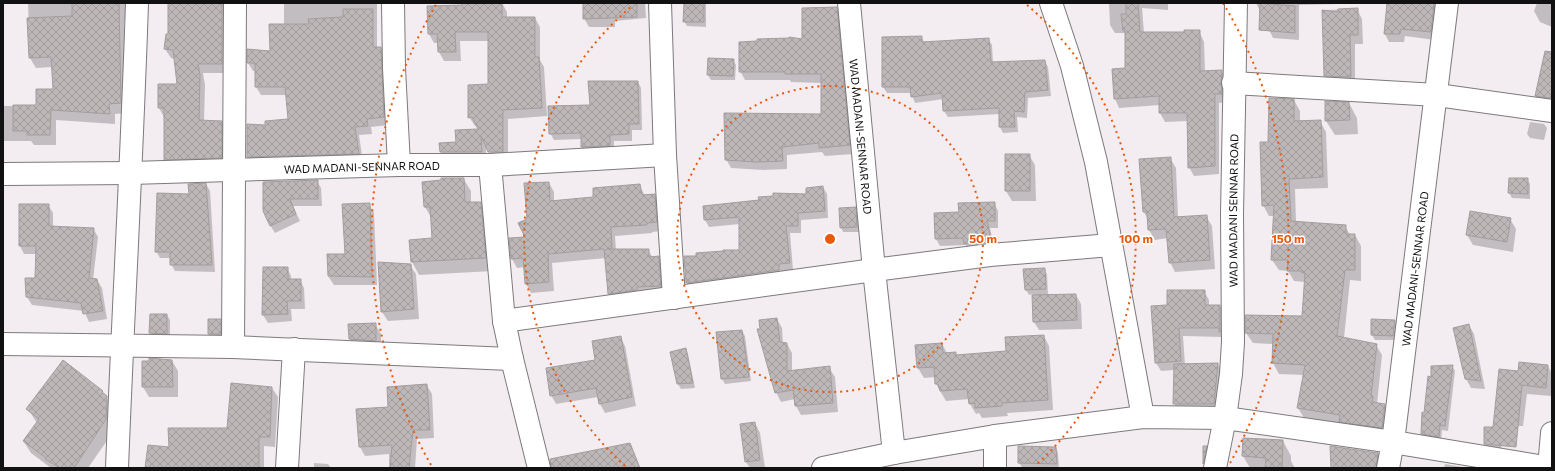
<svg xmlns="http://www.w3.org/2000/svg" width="1555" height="471" viewBox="0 0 1555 471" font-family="Commissioner,sans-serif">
	<defs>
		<pattern id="building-cross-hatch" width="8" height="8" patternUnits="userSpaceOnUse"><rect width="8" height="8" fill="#bdb7b8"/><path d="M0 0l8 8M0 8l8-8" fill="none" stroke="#a19c9d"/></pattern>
	</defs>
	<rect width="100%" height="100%" fill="#f3edf1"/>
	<path fill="#0003" d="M28 3H131L130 21H124L126 113 115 114V124L56 120V145H34L31 141H3V106H37L54 90 52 67 36 68 30 58Z
		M169 3H228L227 73H203L205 85 204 121 221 122 227 131 226 167 170 169 165 159 164 117 159 108V85H178L175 59 171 58 165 49 169 35Z
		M284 3H377V48H381L385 57 388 125 371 127 372 134 359 135 363 162 252 165 248 157 266 126 289 120 287 95H261L256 87V71H253L248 63V51L271 52 284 25Z
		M502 3 507 12V18H535L540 27V60L544 67 547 116 508 119V161H494L486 145V161H446L441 152 440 144 457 143 479 130 477 126H475L469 117 489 85V41H460L461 61H444L439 52 438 43H434L429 34Z
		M584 3H645L646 18 615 21V27H589L584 18Z
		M685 3H706V27L687 26 684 21Z
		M1109 3H1168V10L1142 8 1144 33H1200L1204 42 1205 72 1222 71 1227 80 1226 102 1219 103V174L1194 176 1189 167 1188 121 1165 122 1160 113V105L1119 108 1115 99 1113 70 1126 69V36L1125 33H1115L1110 25Z
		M1256 3H1338V4L1299 5V40L1273 38Z
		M1388 3H1442L1435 40 1405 36 1404 42H1389L1385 34Z
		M1537 3H1552V27L1540 22 1534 11Z
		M836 8 841 17 854 154 825 156 822 152 787 155V169L763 170 731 168 726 159 822 115V83L791 82 790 80H745L740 71 803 40Z
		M1357 9 1362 19 1363 44H1355V86L1330 85 1325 76 1323 10Z
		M921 37 925 43 988 39 992 45 993 63 1045 61 1048 67 1051 96 1028 98 1027 118 1017 117 1018 132 1003 133 1000 127V114L948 117 944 111V99L915 103 911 93H887L883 87Z
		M733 60 736 65 735 80H711L708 75Z
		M1552 75V107L1542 106 1536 96Z
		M638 82 641 88 642 130H632V141H614V152L585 154 582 147V139L554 140 550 133 592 106Z
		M1294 100 1300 111V122L1320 121 1326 132 1328 188 1295 189 1296 222 1345 226 1350 235H1355L1361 246V281L1350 280 1344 338 1376 345 1382 355 1377 404 1384 405 1391 416 1388 438 1304 418 1298 408 1304 375 1279 374 1273 363 1274 344 1253 343 1246 333 1303 317 1305 282 1294 281 1288 271 1279 270 1272 260 1274 216H1269L1263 205 1269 143Z
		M1349 103 1357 118 1358 134 1335 135 1326 121Z
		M1530 122 1544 124 1547 128 1544 140 1530 138 1527 134Z
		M1029 155 1035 165 1036 201H1012L1006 191Z
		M1170 158 1176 168 1178 218 1206 216 1212 226 1215 269 1175 272 1170 262 1168 238 1155 240 1149 230 1148 220 1144 212 1140 160Z
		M463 178 471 191V203H480L488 215 493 271 419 275 412 262 433 239 432 219 425 207 423 182Z
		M1510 179H1527L1530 184V199L1512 198 1509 193Z
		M317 181 321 188 322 206H293L300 221 275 233 270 225 264 183Z
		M549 183 554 192V202L595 198 640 186 645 196 654 195 660 204 661 231 652 232V233L615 236 616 250H648L653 258 658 257 664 267 665 295 614 303 609 294 606 258 552 263 554 291 531 293 526 284 525 267 517 268 512 259 526 238 528 220Z
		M206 184 210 191 215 272 175 271 171 264V258H160L156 251 190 195Z
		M823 187 827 194 828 218 801 220V233H790L793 270 782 271 783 277 690 290 687 283 685 257H697L740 251V224L709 227 705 220 807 195Z
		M994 203 998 211V228H990L994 246 969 251 966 245 940 246 936 239 935 214 960 213Z
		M369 204 374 213 377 285H334L328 276 346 255Z
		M48 205 53 213V227L93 228 98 237 93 280H97L102 288 107 319 89 322 84 311 32 305 27 297 36 279 37 254H24L20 246Z
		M855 208 858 213 860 232H843L841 227Z
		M1510 219 1516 229 1513 252 1473 245 1467 235Z
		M410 265 416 274 419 319 388 321 382 312Z
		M264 268H287L291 276V280H300L304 288 305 309H291L292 321 268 323 263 315Z
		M1044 269 1047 274 1048 296 1076 295 1081 304 1082 329 1039 330 1034 322 1033 294 1029 295 1026 290Z
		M1204 291 1209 300V306H1220L1225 315 1223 337 1183 336 1185 365 1218 364 1223 373 1219 413 1179 412 1174 403V370L1161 371 1156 363 1167 306Z
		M151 315H167L170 320V338H153L150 333Z
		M777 319 782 328 783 344H787L792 353V371L829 368 835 377 838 412 801 415 796 406 795 399 781 402 776 392 761 330Z
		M220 320 226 330V344H215L209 334Z
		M1372 320 1395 321 1398 326 1396 340H1375L1372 335Z
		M375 324 381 334V350L356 349 350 339 349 325Z
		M1469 325 1474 334 1485 389 1471 388 1466 379Z
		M742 331 745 336 751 381 725 384 722 379Z
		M1044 336 1049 346 1053 410 1007 413 1008 416 982 418 979 413 976 414 970 404 969 399 946 401 936 384V377L924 378 918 368 916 346 942 344 947 353H955L957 356 1007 352Z
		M620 337 625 346 636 406 605 413 600 404 598 397 556 404 551 395 596 361Z
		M685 350 688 354 695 388 681 389 678 384 672 352Z
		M172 361 178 371V397H149L143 387Z
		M63 362 102 392 114 409 113 432 88 468H51L31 453 24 442 37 423 28 409Z
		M1452 366 1455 371 1448 431 1442 430 1441 441 1425 439 1422 434 1432 378Z
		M1548 366 1552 374 1551 396 1527 394 1523 426H1500L1519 372Z
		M427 386 432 394 434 438 417 439 415 468H437H389V454L365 456 360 447 389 408Z
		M272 388 278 397 275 447 264 446V468H174L228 429Z
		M755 423 760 433 765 468H750L746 462 741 425Z
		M1503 433 1501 451 1488 449 1485 444Z
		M1283 441 1291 456V461L1295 468H1250L1243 456Z
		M1204 447H1206L1212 457 1207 468 1204 463Z
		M1056 448 1058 453 1059 468 1022 467 1019 463Z
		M1378 453 1383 464V468H1332Z
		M314 463 328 464 331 468H314Z
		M1445 464 1468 468H1444Z
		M472 467 496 468H472Z"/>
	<path fill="url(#building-cross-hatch)" stroke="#a39d9e" d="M72 3H119L121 103 109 104 110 114 51 110 50 135H27V131H13V105H36V89H53L51 57 29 58 27 18 72 16Z
		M168 3H222V64H198L200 75 199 120 222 121V158L164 160V108H158V84H177L173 50 164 49 166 34H168Z
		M462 3H502V17H535V57H539L542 108 503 110V152H488L481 136 482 152H440L439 143 456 142 455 130 478 129 472 117 468 118V85L488 84V32H455L456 52H438L437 34H428L427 6 462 5Z
		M583 3H637V17L583 19Z
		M684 3H704V22H683Z
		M1126 3H1138L1140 32H1184V30H1200V71L1222 70 1221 83 1222 94H1215V166L1188 168 1187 113H1159V96L1114 99 1112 69 1125 68V31H1123L1121 14H1126Z
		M1260 3 1295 6V33L1259 30Z
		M1387 3H1434L1431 32 1401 29 1400 34H1384Z
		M837 7 850 145 819 148V143L782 147 783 161 757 162 725 160 724 113 821 114V74H785V72H739V42L757 41V39L789 38V37L802 39V8Z
		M1358 8V35H1350L1351 77 1324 76 1322 10 1338 12V9Z
		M343 9H373V47H381L384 117 367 119 368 126 355 127 359 154 247 157V124L265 125V121L288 119 285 87H255V63H247V49L270 51 269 24H309L308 19 343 17Z
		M922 36V42L989 38 991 62 1045 60 1048 90 1025 92 1024 112 1014 111 1015 127H999V108L943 111 942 93 911 97 910 87H882V37Z
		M1545 51 1552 52V90L1550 98 1535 96Z
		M708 58 734 59 733 76 707 75Z
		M588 81H638L639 124H629V134L610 135V146L581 147V133L549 134 548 106 590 105Z
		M1269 98 1294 99V121L1321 120 1323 177 1289 179 1291 221 1346 225V234H1355V270H1345L1337 336 1377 344 1371 396H1373L1372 402 1385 404 1382 428 1339 422 1340 415 1297 408 1305 365 1272 363 1273 334 1245 333V315L1302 316 1305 273H1302V271H1287L1288 260H1271L1274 205 1262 206 1260 142H1268Z
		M1325 101 1349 102 1350 120 1325 121Z
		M1005 154H1030V191H1005Z
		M1171 157 1174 217 1207 215 1210 260 1169 263 1166 229 1148 230 1147 212H1143L1139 159Z
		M441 178H464L465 202H481L486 258 411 262 409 240 432 238 430 207H424L422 182 441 180Z
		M1509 178H1528V194L1508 193Z
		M318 180V199H290L296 214 270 226 263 211V182Z
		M549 182 550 201 593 197V188L640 184 642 195 655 194 657 222 647 223V225L611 227 612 248 607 249H649V257L659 256 661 286 637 287V290L608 294 604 249 548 254 549 282 525 284 523 258 511 259 509 238 525 237 518 223 527 219 524 183Z
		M206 183 212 265H170V252H155L157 193 189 194 188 184Z
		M823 186 825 211 798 213V226H786L790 263 779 264V270L686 283 684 256H696V253L723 251V250H739V217L704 220 703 206 759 200 758 197 773 196V193L806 194V188Z
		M995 202V221H987L991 239 964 244 963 238 935 239 934 213 959 212 958 203Z
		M370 203 372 277 328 276 327 254H345L342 204Z
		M19 204H49V226L94 228 89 278 97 279 103 311 83 314 81 303 26 297 25 278H35L36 246H19Z
		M856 207 857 227 840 228 839 208Z
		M1470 211 1511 218 1507 242 1466 235Z
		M378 262 411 264 414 309 381 312Z
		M263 267H288V279H301V301H287L288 314 262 315Z
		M1045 268 1046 289 1025 290 1023 269Z
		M1167 290H1205V305H1220V332H1219V328H1179L1181 361 1155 363 1151 306 1167 305Z
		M1076 294 1077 320 1033 322 1032 295Z
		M150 314H167V334L149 333Z
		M777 318 780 342 787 343V371L830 366 833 403 795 406 793 390 775 393 757 329H760L759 320Z
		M208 319H221V334H208Z
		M1371 319 1395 320 1393 336 1371 335Z
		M376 323V341L349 339 348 324Z
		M1469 324 1481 381 1465 379 1453 328Z
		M742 330 749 377 721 379 716 332Z
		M1044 335 1048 400 1002 403V406L975 408V403L969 404 967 389 940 391 938 384H935L934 367 917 368 915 345 942 343 943 353 956 352V355L1006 351 1005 337Z
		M621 336 632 397 599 404 596 388 550 396 546 368 595 360 592 341Z
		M686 348 693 383 677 384 670 352Z
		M149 358 172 360 173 387H142V361H149Z
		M63 360 103 391 102 392 107 396 106 419 74 468H60L45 459 46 458 23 441 39 419 26 409Z
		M1519 362 1548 365 1546 388 1522 385 1516 447 1484 444V427H1493L1499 369 1518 371Z
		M1218 363 1214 404H1173L1174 364Z
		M1453 365 1445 426 1440 425 1439 437 1421 434 1422 412 1424 413 1428 376 1431 377V366Z
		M231 383 272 387 270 437H259V468H145L148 445 169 447 168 428H227Z
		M427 384 430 430H413L409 468H390L392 445 359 447 356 409 388 407 387 387Z
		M755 422 760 460 745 462 740 424Z
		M1243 438 1283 440 1282 468H1265L1266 458 1242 456Z
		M630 443 640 468H551L550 459Z
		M1018 446 1056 447 1057 464 1018 463Z
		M1203 446H1207L1203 464Z
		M1330 446 1378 453 1376 468H1331Z"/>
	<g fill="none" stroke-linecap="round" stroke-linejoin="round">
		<defs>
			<g id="minor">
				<path d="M393 3 394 68 399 165"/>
				<path d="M660 3 665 155 674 298"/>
				<path id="s1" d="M849 3 874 270 894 453"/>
				<path d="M1051 3 1072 66 1096 162 1143 417"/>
				<path d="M1233 83 1437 95 1552 111"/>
				<path d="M490 165 504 321 512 359 539 468"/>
				<path id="s2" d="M3 174 131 173 399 165H490L665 155"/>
				<path d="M504 321 874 270 990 255 1111 245"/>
				<path d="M3 344 233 347 512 359"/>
				<path d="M233 347 235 3"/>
				<path d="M117 468C123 313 132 158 137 3"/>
				<path d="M287 468 294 349"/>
				<path d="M823 468 894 453 995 436 1143 417 1225 418 1393 442 1551 468"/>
				<path d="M995 468V436"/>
				<path id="s3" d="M1215 468 1225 418 1231 374 1233 342 1232 214 1236 3"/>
				<path id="s4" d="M1388 468 1393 442 1447 3"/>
				<path d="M1549 468 1552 433"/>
			</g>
		</defs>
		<use href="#minor" stroke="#7d797c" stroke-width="24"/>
		<use href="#minor" stroke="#fff" stroke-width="22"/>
	</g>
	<g fill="none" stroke="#e8590c" stroke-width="2" stroke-dasharray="2 4">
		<circle cx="830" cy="239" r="153"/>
		<path d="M625 466A306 306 0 0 1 633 5M1027 5A306 306 0 0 1 1035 466"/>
		<path d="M431 465A458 458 0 0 1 437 3M1223 3A458 458 0 0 1 1229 465"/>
	</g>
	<g text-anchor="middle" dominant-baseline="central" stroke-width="3" stroke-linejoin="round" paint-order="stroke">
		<g font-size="11" fill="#121112" stroke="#fff">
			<text stroke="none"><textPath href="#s1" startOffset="134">WAD MADANI-SENNAR ROAD</textPath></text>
			<text stroke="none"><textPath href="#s2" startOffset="359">WAD MADANI-SENNAR ROAD</textPath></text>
			<text stroke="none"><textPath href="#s3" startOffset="259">WAD MADANI SENNAR ROAD</textPath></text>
			<text stroke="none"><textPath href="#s4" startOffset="201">WAD MADANI-SENNAR ROAD</textPath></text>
		</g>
	</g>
	<circle cx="830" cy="239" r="6" fill="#e8590c" stroke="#fff" stroke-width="2"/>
	<g font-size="12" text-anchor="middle" font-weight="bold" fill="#e8590c" stroke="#fff" stroke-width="3" stroke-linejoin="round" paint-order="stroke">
		<text x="983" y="243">50 m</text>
		<text x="1136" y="243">100 m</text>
		<text x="1288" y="243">150 m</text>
	</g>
	<rect width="1555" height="471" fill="none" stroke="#121112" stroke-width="8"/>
</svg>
